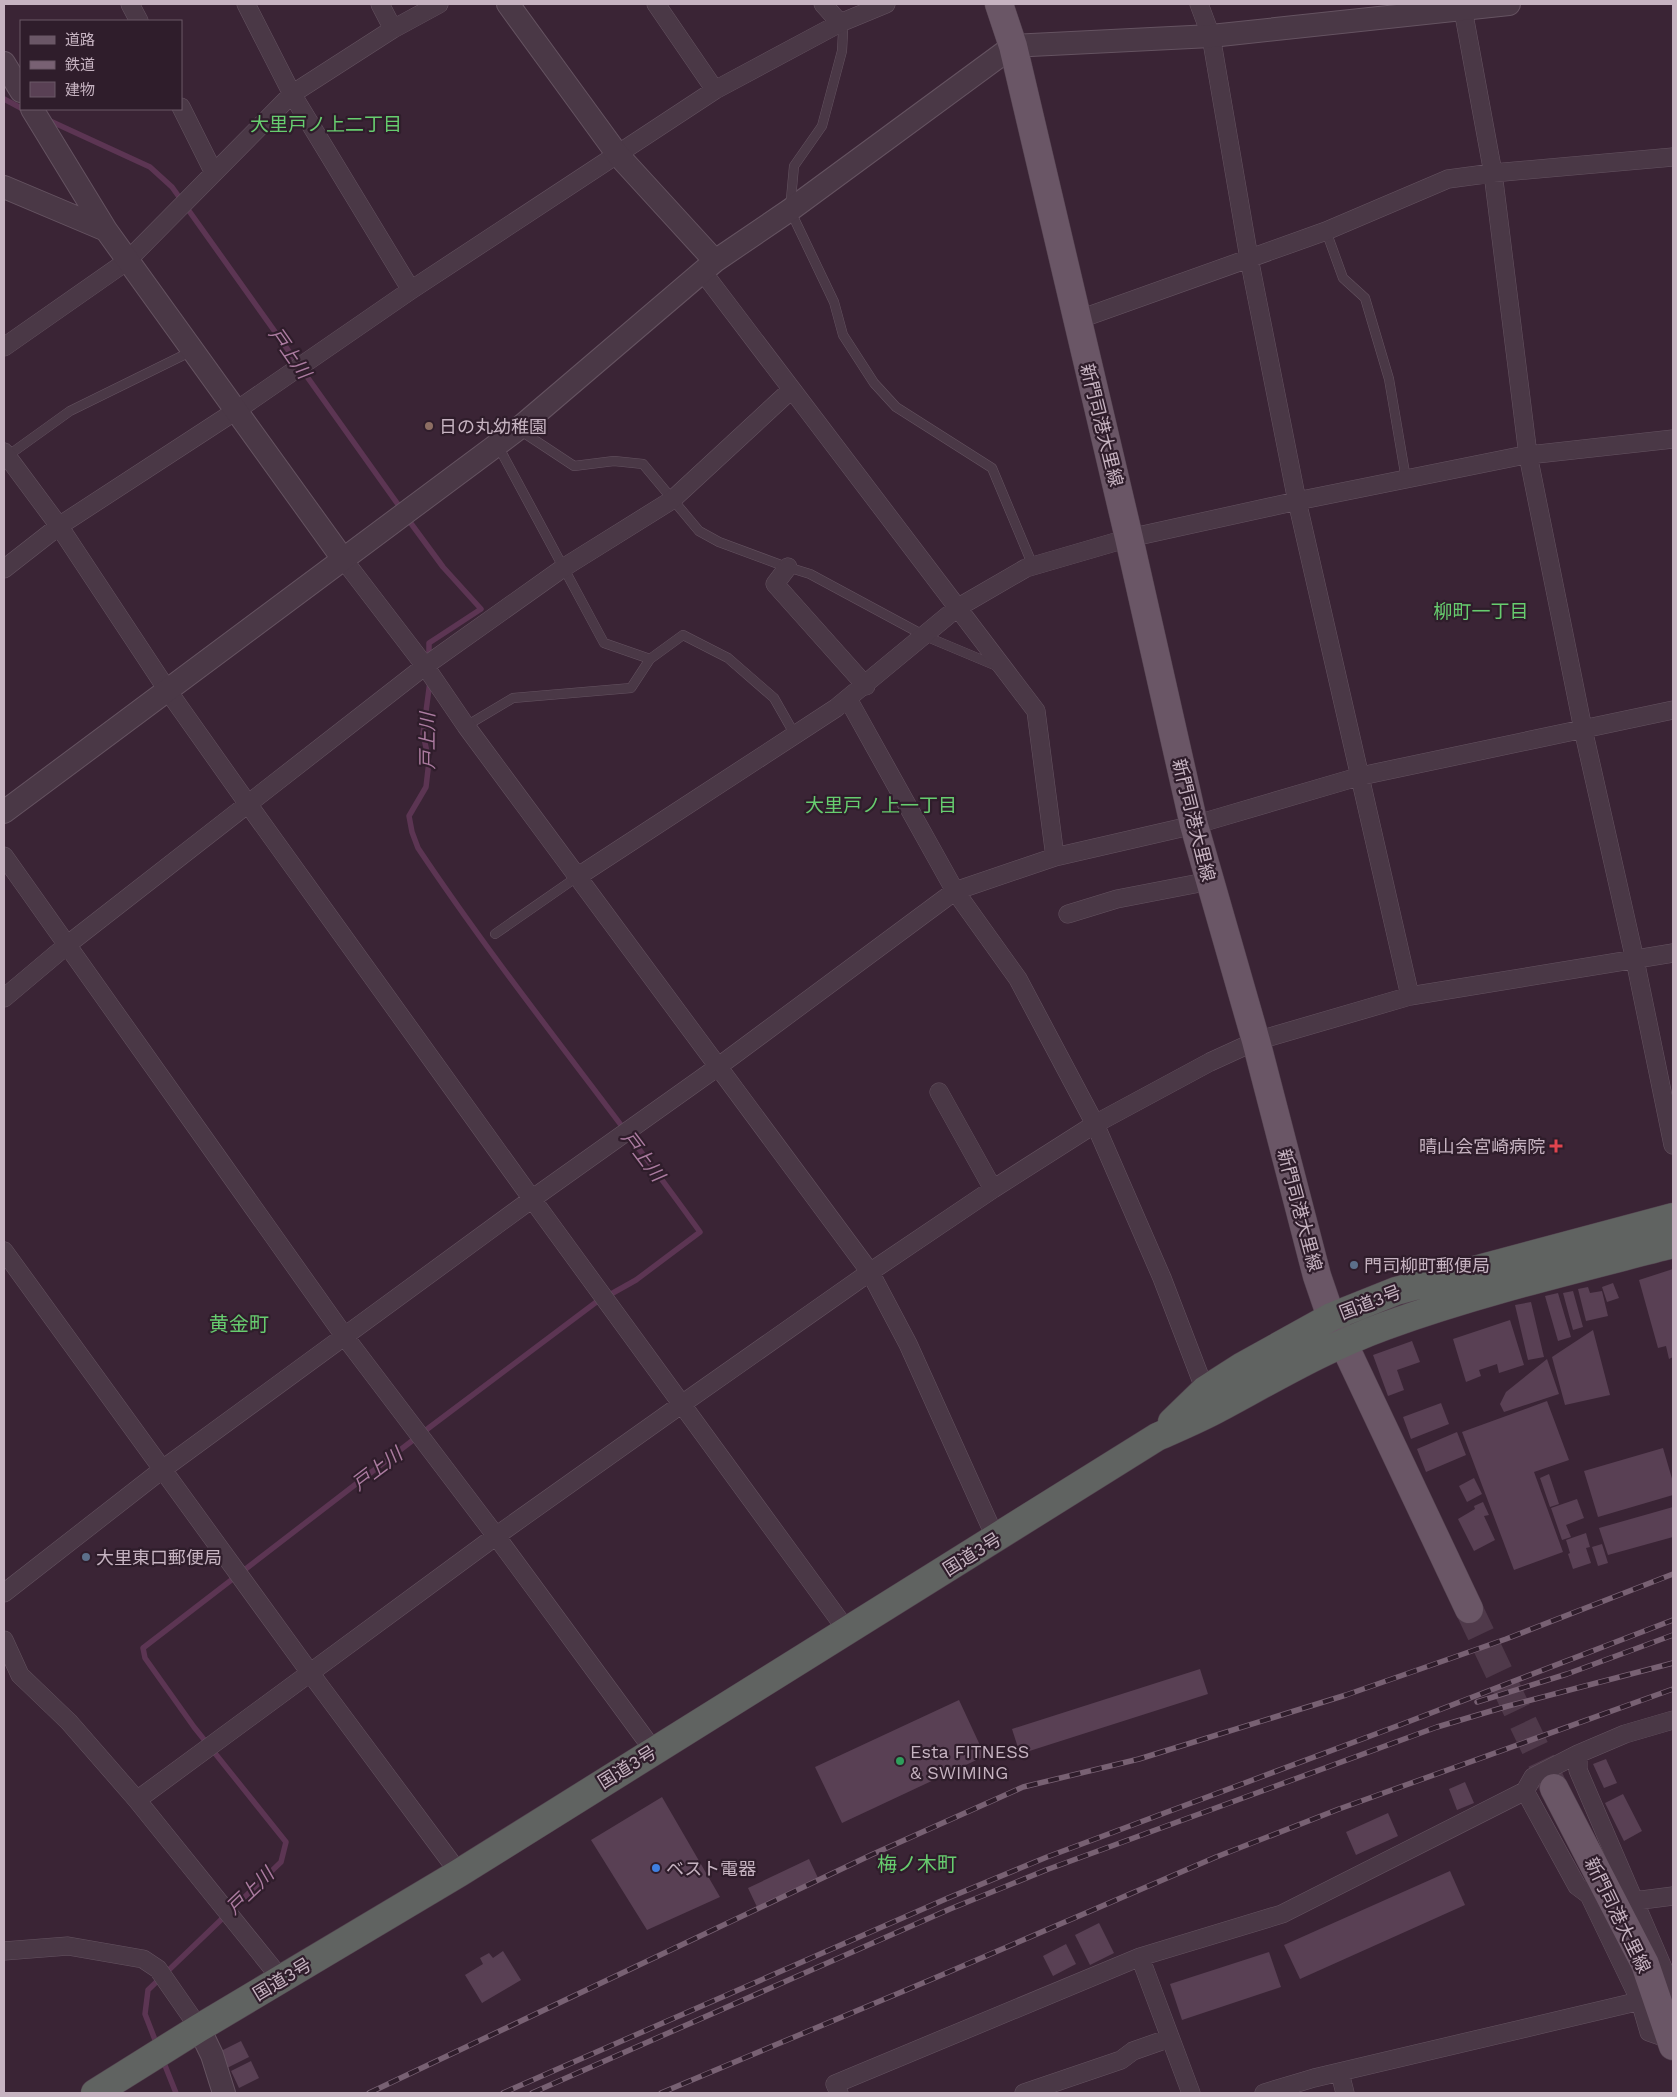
<svg xmlns="http://www.w3.org/2000/svg" width="1677" height="2097" viewBox="0 0 1677 2097" font-family="'Work Sans','Noto Sans JP',sans-serif">
	<rect width="100%" height="100%" fill="#3a2435"/>
	<g fill="none" stroke-linecap="round" stroke-linejoin="round">
		<path stroke="#5c3553" stroke-width="5.5" d="M4 99 21 108
			M48 120 150 167 172 187 402 510
			M407 518 443 567 481 609 429 643V659
			M157 2045 145 2014 148 1990 281 1862 286 1842 194 1727 145 1658 143 1648 430 1427 595 1303 636 1280 700 1232C608 1103 506 980 418 848L412 832 409 816 426 787 429 761 423 734 430 681
			M162 2058 176 2093"/>
	</g>
	<path fill="#594054" d="M1673 1269V1357L1669 1359 1666 1346 1658 1348 1639 1280Z
		M1613 1283 1619 1298 1607 1302 1602 1287Z
		M1588 1287 1590 1293 1602 1291 1608 1316 1586 1321 1578 1289Z
		M1573 1291 1583 1327 1573 1330 1563 1293Z
		M1558 1293 1571 1337 1558 1341 1545 1296Z
		M1531 1302 1544 1357 1528 1360 1515 1305Z
		M1510 1320 1524 1365 1499 1373 1497 1364 1479 1370 1481 1376 1466 1382 1453 1339Z
		M1593 1330 1610 1395 1565 1405 1552 1357Z
		M1412 1341 1420 1362 1397 1370 1404 1390 1388 1396 1373 1355Z
		M1547 1359 1559 1394 1504 1412 1500 1404 1506 1392Z
		M1547 1401 1569 1460 1534 1472 1563 1552 1514 1570 1462 1432Z
		M1441 1403 1449 1424 1411 1439 1403 1417Z
		M1457 1432 1466 1455 1426 1472 1417 1449Z
		M1663 1448 1673 1482V1495L1598 1517 1584 1471Z
		M1549 1474 1559 1504 1550 1507 1540 1478Z
		M1474 1478 1482 1494 1467 1502 1459 1486Z
		M1577 1499 1584 1518 1566 1525 1571 1537 1562 1540 1551 1508Z
		M1483 1502 1489 1515 1484 1516 1495 1540 1474 1551 1458 1519 1475 1509 1474 1506Z
		M1673 1507V1537L1608 1555 1599 1528Z
		M1586 1533 1590 1547 1586 1548 1591 1563 1573 1569 1568 1554 1570 1553 1566 1540Z
		M1602 1544 1608 1563 1598 1566 1592 1547Z
		M1200 1669 1208 1694 1020 1754 1012 1729Z
		M959 1700 985 1756 842 1823 815 1767Z
		M1606 1759 1617 1783 1604 1788 1593 1764Z
		M1465 1782 1474 1803 1457 1810 1449 1789Z
		M1623 1794 1642 1831 1624 1841 1605 1803Z
		M662 1797 720 1897 647 1930 591 1840Z
		M1388 1813 1398 1836 1356 1855 1346 1832Z
		M809 1859 818 1878 757 1907 748 1888Z
		M1450 1871 1465 1905 1300 1979 1284 1945Z
		M1099 1923 1114 1953 1090 1965 1075 1935Z
		M1066 1944 1076 1964 1053 1976 1043 1956Z
		M503 1951 521 1980 482 2003 465 1975 483 1964 480 1958 489 1953 493 1958Z
		M1269 1952 1281 1987 1182 2020 1170 1984Z
		M241 2041 249 2057 227 2068 219 2052Z
		M251 2061 259 2078 239 2088 231 2071Z"/>
	<g fill="none" stroke-linecap="round" stroke-linejoin="round">
		<path stroke="#4f394a" stroke-width="28" stroke-dasharray="28 14" stroke-linecap="butt" d="M1469 1609 1554 1788"/>
		<defs>
			<path id="service" d="M840 23 843 32 842 51 822 126 794 166 790 210 834 302 843 335 874 383 896 407 992 468 1033 566
				M1326 231 1343 278 1365 298 1389 379 1406 479
				M518 429 574 466 614 461 643 464 699 531 719 542 781 565 810 574 925 636 999 667
				M497 444 604 643 650 659 683 635 728 658 774 698 795 735
				M6 457 70 411 192 351
				M466 726 513 698 631 688 650 659
				M495 934 577 877"/>
			<path id="minor" d="M130 4 139 21
				M246 4 292 94 411 290
				M380 4 393 29
				M656 4 715 90
				M823 4 840 23
				M1199 4 1211 36 1249 258 1297 501 1410 996
				M1462 4 1493 173 1528 455 1583 729 1635 960 1673 1145
				M181 107 214 173
				M702 271 1036 711 1055 857
				M1077 320 1326 231 1448 179 1493 173 1673 157
				M4 347 127 261 292 94 393 29 439 4
				M4 452 59 526 168 691 248 804 532 1199 848 1632
				M343 559 425 666 466 726 870 1272 908 1344 996 1539
				M788 567 775 584 866 686
				M4 569 59 526 237 410 411 290 715 90 840 23 886 4
				M848 699 955 891 1018 979 1095 1124 1162 1278 1205 1390
				M4 856 345 1337 496 1536 654 1751
				M577 877 836 708 957 608 1026 568 1129 538 1297 501 1520 456 1673 439
				M1068 914 1117 899 1210 881
				M4 998 67 945 425 666 563 568 672 500 791 390
				M939 1092 993 1189
				M4 1251 311 1674 459 1873
				M4 1593 163 1469 532 1199 719 1066 955 891 1055 857 1194 825 1361 776 1673 710
				M4 1640 20 1675 69 1722 137 1800 282 1980
				M1673 1720 1625 1734 1578 1754V1770L1673 1991
				M1525 1791 1577 1886 1589 1895 1640 2001 1649 2032 1672 2040 1673 2038
				M137 1800 496 1536 682 1404 870 1272 993 1189 1095 1124 1210 1062 1256 1041 1410 996 1673 953
				M1634 1901 1673 1896
				M4 1951 68 1946 143 1959 158 1969 199 2028
				M1140 1957 1191 2093
				M1340 2073 1345 2093
				M839 2093 835 2084 1140 1957 1282 1914 1525 1791 1533 1777 1578 1754
				M1024 2093 1121 2060 1133 2051 1170 2038
				M1264 2093 1314 2078 1640 2001"/>
			<path id="tertiary" d="M508 4 618 155 715 261
				M4 63 21 91
				M32 109 106 230 343 559
				M4 187 106 230
				M4 812 518 429 715 261 790 210 1013 46 1211 36 1509 4
				M199 2028 212 2055 224 2093"/>
			<path id="primary" d="M999 4 1013 46 1129 538 1194 825 1256 1041 1317 1276 1331 1317 1469 1609
				M1554 1788 1645 1964 1673 2046"/>
			<path id="trunk" d="M1172 1422 1205 1390 1241 1367 1331 1317 1396 1291 1673 1217
				M95 2093 199 2028 459 1873 1157 1437C1177 1428 1199 1419 1219 1408 1273 1379 1327 1347 1385 1326 1479 1292 1577 1269 1673 1244"/>
		</defs>
		<use href="#service" stroke="#655361" stroke-width="10"/>
		<use href="#minor" stroke="#655361" stroke-width="19"/>
		<use href="#tertiary" stroke="#655361" stroke-width="24"/>
		<use href="#primary" stroke="#53414f" stroke-width="29"/>
		<use href="#trunk" stroke="#52404e" stroke-width="29"/>
		<use href="#service" stroke="#4a3846" stroke-width="9"/>
		<use href="#minor" stroke="#4a3846" stroke-width="18"/>
		<use href="#tertiary" stroke="#4a3846" stroke-width="22"/>
		<use href="#primary" stroke="#6a5666" stroke-width="28"/>
		<use href="#trunk" stroke="#606361" stroke-width="28"/>
		<defs>
			<path id="rail" d="M1477 1702 1567 1674 1673 1635
				M369 2093 871 1855 1023 1787 1139 1759 1346 1695 1506 1639 1673 1574
				M503 2093 948 1898 1047 1857 1405 1723 1673 1620
				M532 2093 950 1909 1046 1870 1437 1727 1508 1706 1673 1663
				M661 2093 930 1980 1216 1857 1339 1809 1673 1689"/>
		</defs>
		<use href="#rail" stroke="#786173" stroke-width="5.5"/>
		<use href="#rail" stroke="#2f1d2b" stroke-width="4" stroke-dasharray="11" stroke-linecap="butt"/>
	</g>
	<circle fill="#8d6e63" stroke="#2f1d2b" stroke-width="2" cx="429" cy="426" r="5"/>
	<path fill="#e0444e" stroke="#2f1d2b" stroke-width="2" d="M1553.5 1138.5h5v5h5v5h-5v5h-5v-5h-5v-5h5z"/>
	<g fill="#5c6f8a" stroke="#2f1d2b" stroke-width="2">
		<circle cx="1354" cy="1265" r="5"/>
		<circle cx="86" cy="1557" r="5"/>
	</g>
	<circle fill="#2e9e5b" stroke="#2f1d2b" stroke-width="2" cx="900" cy="1761" r="5"/>
	<circle fill="#3f7fe0" stroke="#2f1d2b" stroke-width="2" cx="656" cy="1868" r="5"/>
	<g text-anchor="middle" dominant-baseline="central" stroke-width="4.5" stroke-linejoin="round" paint-order="stroke">
		<g font-size="18" fill="#c6b3c1" stroke="#2f1d2b">
			<text transform="translate(1102 425) rotate(76)">新門司港大里線</text>
			<text transform="translate(1194 820) rotate(76)">新門司港大里線</text>
			<text transform="translate(1300 1210) rotate(75)">新門司港大里線</text>
			<text transform="translate(1370 1302) rotate(-21)">国道3号</text>
			<text transform="translate(972 1554) rotate(-32)">国道3号</text>
			<text transform="translate(627 1767) rotate(-32)">国道3号</text>
			<text transform="translate(1618 1915) rotate(64)">新門司港大里線</text>
			<text transform="translate(282 1979) rotate(-31)">国道3号</text>
		</g>
		<g font-size="18" fill="#c6b3c1" stroke="#2f1d2b" text-anchor="start">
			<text x="439" y="426">日の丸幼稚園</text>
			<text x="1545" y="1146" text-anchor="end">晴山会宮崎病院</text>
			<text x="1364" y="1265">門司柳町郵便局</text>
			<text x="96" y="1557">大里東口郵便局</text>
			<text x="910" y="1751">Esta FITNESS<tspan x="910" dy="21">&amp; SWIMING</tspan></text>
			<text x="666" y="1868">ベスト電器</text>
		</g>
		<g font-size="19" fill="#67cd6f" stroke="#2f1d2b">
			<text x="326" y="124">大里戸ノ上二丁目</text>
			<text x="1481" y="611">柳町一丁目</text>
			<text x="881" y="805">大里戸ノ上一丁目</text>
		</g>
		<g font-size="19" font-style="italic" fill="#ac7ca1" stroke="#2f1d2b">
			<text transform="translate(290 353) rotate(55)">戸上川</text>
			<text transform="translate(427 741) rotate(-90)">戸上川</text>
			<text transform="translate(643 1156) rotate(53)">戸上川</text>
			<text transform="translate(377 1469) rotate(-37)">戸上川</text>
			<text transform="translate(250 1891) rotate(-44)">戸上川</text>
		</g>
		<g font-size="20" fill="#67cd6f" stroke="#2f1d2b">
			<text x="239" y="1324">黄金町</text>
			<text x="917" y="1864">梅ノ木町</text>
		</g>
	</g>
	<rect width="1677" height="2097" fill="none" stroke="#c6b3c1" stroke-width="10"/>
	<rect x="20" y="20" width="162" height="90" fill="#2f1d2b" stroke="#6b5967"/>
	<rect x="30" y="36" width="25" height="8" fill="#6a5666" stroke="#6b5967"/>
	<text x="65" y="45" font-size="15" fill="#c6b3c1">道路</text>
	<rect x="30" y="61" width="25" height="8" fill="#786173" stroke="#6b5967"/>
	<text x="65" y="70" font-size="15" fill="#c6b3c1">鉄道</text>
	<rect x="30" y="82" width="25" height="15" fill="#594054" stroke="#6b5967"/>
	<text x="65" y="95" font-size="15" fill="#c6b3c1">建物</text>
</svg>
